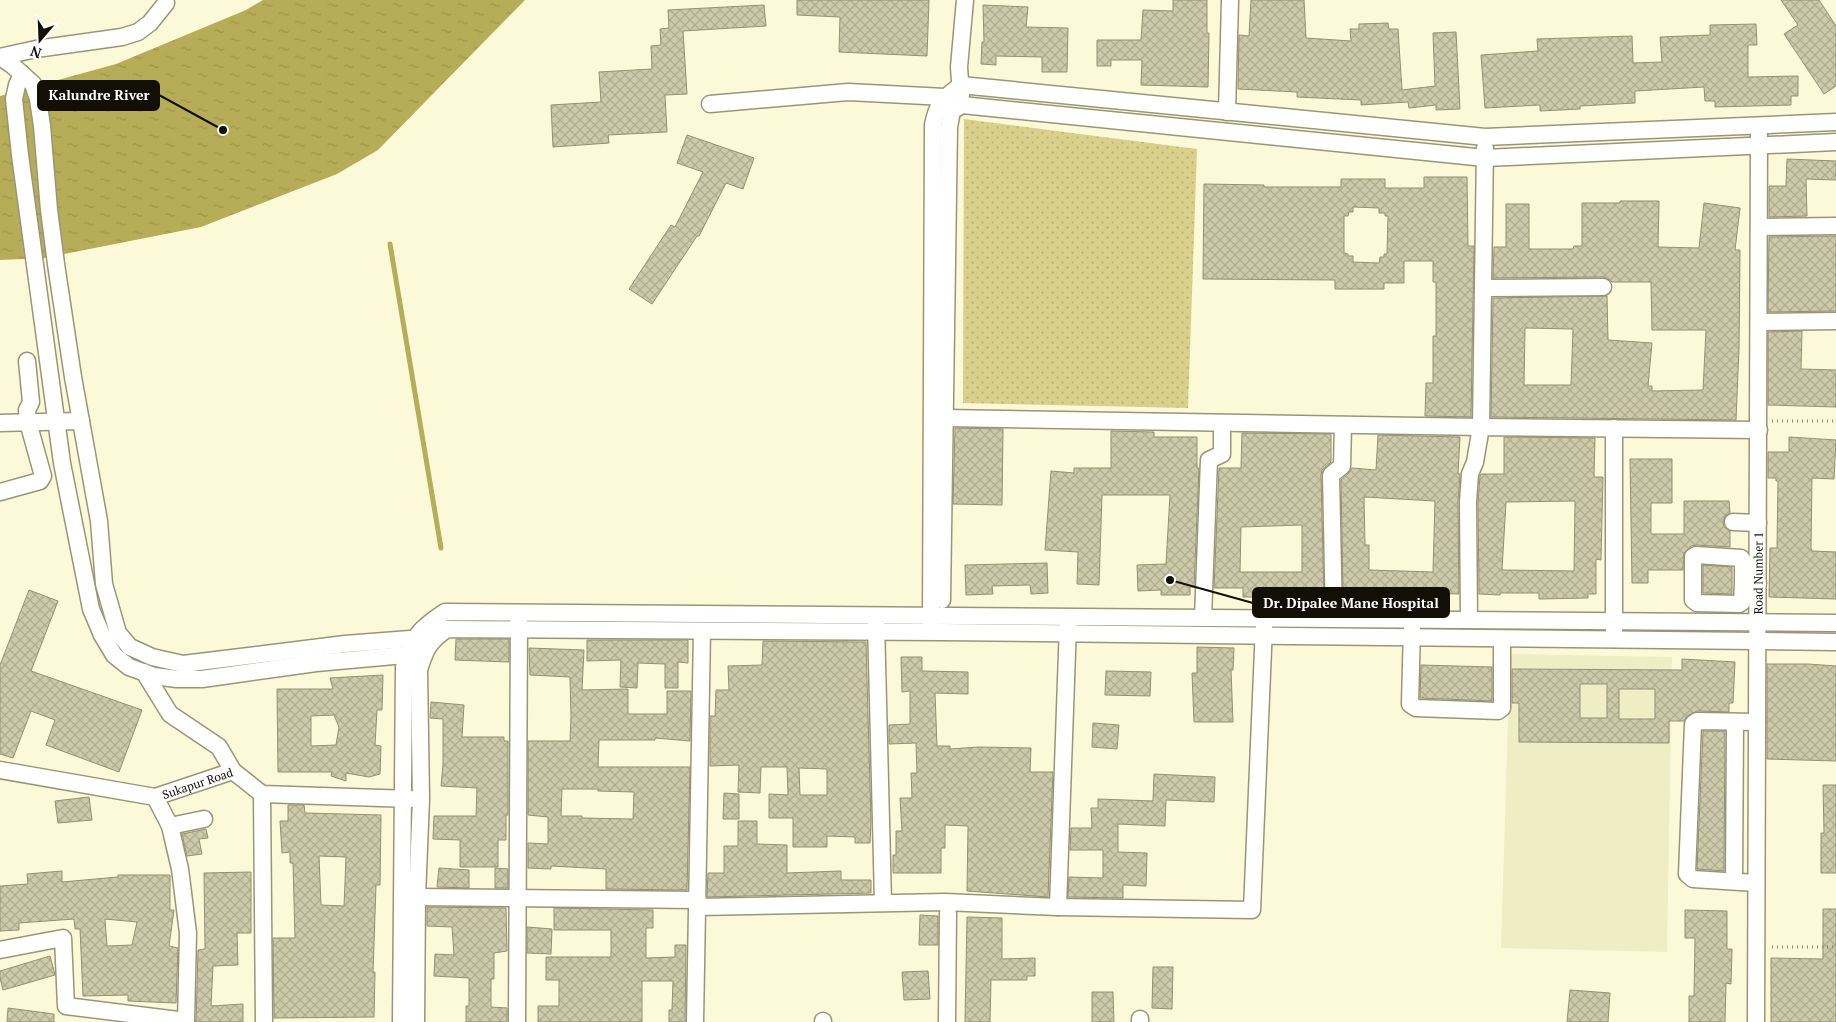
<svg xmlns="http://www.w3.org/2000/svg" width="1836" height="1022" viewBox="0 0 1836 1022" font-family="'PT Serif',serif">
	<defs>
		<pattern id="grass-dots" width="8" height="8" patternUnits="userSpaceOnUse" patternTransform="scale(1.25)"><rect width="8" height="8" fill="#d8d08b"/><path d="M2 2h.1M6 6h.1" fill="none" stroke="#b8b276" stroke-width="1.8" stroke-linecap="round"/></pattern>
		<pattern id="water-ripples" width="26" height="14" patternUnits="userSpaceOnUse" patternTransform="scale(1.25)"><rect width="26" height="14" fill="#b7ad58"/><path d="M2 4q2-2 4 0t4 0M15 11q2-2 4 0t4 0" fill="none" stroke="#9c944b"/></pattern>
		<pattern id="building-cross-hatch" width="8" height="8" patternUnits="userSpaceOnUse" patternTransform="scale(1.25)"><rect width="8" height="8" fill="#cdcaaa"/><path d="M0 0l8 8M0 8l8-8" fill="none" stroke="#afac91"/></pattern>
	</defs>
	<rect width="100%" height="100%" fill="#fcf9d8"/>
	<path fill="#f0ecc4" d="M1510 654 1672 657 1667 952 1501 948Z"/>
	<path fill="url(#grass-dots)" d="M964 119 1197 149 1188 408 963 403Z"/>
	<path fill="url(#water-ripples)" d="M263 0H525L378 150 337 174 201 227 44 258 0 260V96L116 64 246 10Z"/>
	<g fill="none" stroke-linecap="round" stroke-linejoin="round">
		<path stroke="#b7ad58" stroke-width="5" d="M390 244 441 548"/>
	</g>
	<path fill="url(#building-cross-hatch)" stroke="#949073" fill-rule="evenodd" d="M797 0H929L927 56 839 52 840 17 797 15Z
		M1173 0H1207V33H1209L1208 87 1141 85 1142 60H1111V66H1097V40H1141L1143 10 1173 11Z
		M1251 0H1304L1306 38 1351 41 1350 29H1359V24L1388 23 1389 29H1398L1402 90 1435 86 1433 33 1456 32 1460 109 1436 110V105L1409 108 1408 102 1361 105V100L1297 97V92L1238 89 1239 35 1249 36Z
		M1781 0H1819L1836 26V86L1824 94 1784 34 1798 25Z
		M764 5 766 26 683 31 687 94 665 95 667 132 608 135 609 143 553 147 551 105 601 102 599 72 652 69 651 46 661 45 660 29 669 28 668 10Z
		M983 5 1028 7 1026 27 1068 28 1067 72H1042V57L996 56V65L981 64 982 42H984Z
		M1756 24 1757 45H1748V77L1798 76V96H1791V105L1715 107V101H1705L1704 87 1635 91V103L1580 106V109L1540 111V105L1485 108 1481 55 1538 51 1537 39 1632 36 1633 63 1662 62 1660 37 1710 35V25Z
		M687 135 754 158 743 189 726 183 699 236H697L652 304 629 289 671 225 675 227 703 172 677 163Z
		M1787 159 1836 161V180L1806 179 1807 216 1769 217V186H1786Z
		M1424 177H1467L1468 246H1474L1471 417 1425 416 1426 383H1433V336H1436V282H1433V261H1404V283H1384V289H1335V280L1203 279 1204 184 1264 185V187H1341V179H1385V188H1424ZM1353 207 1379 208V213H1385V216H1388L1387 254H1384V257H1380L1379 263 1353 262V256H1348V254L1344 253V216H1348L1349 212H1353Z
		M1620 201H1659L1658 247 1699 248 1704 203 1740 208 1735 250H1740L1739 348 1736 420 1491 417 1493 298 1607 296 1608 340 1652 343 1648 386H1652V391L1703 390 1706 330H1652L1651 282H1612L1608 279 1603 277 1493 278 1494 247H1506V204H1529V249H1573L1574 246H1582V203H1620ZM1525 328 1573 329 1571 385H1524Z
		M1836 236V311L1768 312 1769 237Z
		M1802 331 1801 369 1836 370V407L1768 405V332Z
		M955 428 1003 429 1002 505 953 504Z
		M1111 431 1154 432V437H1197V468H1199L1194 587H1190V595H1161V590L1138 591 1137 565 1166 564 1170 495H1102L1099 585 1077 584 1078 552 1045 550 1051 471 1074 473V468H1111Z
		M1242 433 1331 434V462L1322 470 1321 475 1324 600H1308V593H1260V597H1243V588H1214L1219 468H1241ZM1302 525V572H1240L1241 527Z
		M1378 435 1460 437 1458 474H1460L1458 502 1459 594 1430 593V600L1377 599V592H1343L1341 480 1349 473 1352 468 1376 470ZM1364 497 1435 501 1433 572 1369 570V545H1365Z
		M1504 437 1595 438 1594 477H1603L1601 560 1596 559V594H1588V598L1539 599V593H1500V595L1479 594 1478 502 1480 476 1481 474H1504ZM1575 501 1574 571 1502 570 1506 502Z
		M1789 437 1836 440 1834 479 1812 478 1811 548 1812 551 1836 552V599L1769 597 1770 548H1777L1778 481H1776V478H1768V452H1789Z
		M1630 459H1672V503H1651V534H1684V501H1729L1730 513 1725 516 1723 522 1724 527 1730 531V547L1697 545 1691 546 1684 553 1683 570H1648V583H1632Z
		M1047 563 1048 593 1031 594 1030 585 992 586 993 594 966 595 965 565Z
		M1703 565 1732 567V594L1703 593Z
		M29 590 58 601 31 671 142 710 119 772 46 745 55 720 31 711 13 758 0 754V665Z
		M456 639H509V662L455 660Z
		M587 640H688V663L678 662V688H665V664L638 663 637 688 620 687 621 660 587 661Z
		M763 641 866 642 871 821 870 843H855V837L827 836V847H793V818H769V794L788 795 787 767H761L760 793 738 792 739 765 710 766V716H715L716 690H729L728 666 762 665ZM799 768 827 769V795H800Z
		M1197 647 1234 648 1233 670H1231L1233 722H1194L1192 673H1197Z
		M529 648 584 650 582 690 628 689V714H667V691H691L690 741 655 738V740H599L598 767H690L687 890 606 889V869L551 866V869L528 868V843L548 844V817L528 815V741H570L571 716 570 677 530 675ZM562 789H598V791L634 792 633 819 582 818V816H561Z
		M901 657H922V671L968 672V694L935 693 937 746H950V749L979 747 1031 748 1030 772H1053L1048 897 967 891 968 826 945 825V848H941V873H893V855H896V831H902L900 798H912L911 773H917L916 743 889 744V725L910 724V691L902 692Z
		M1682 659 1735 662 1733 703H1729V712L1697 711 1687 716 1684 721H1669V743L1519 742V703H1512V669L1682 670ZM1580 684H1607V718H1580ZM1619 689H1655V719H1619Z
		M1767 664H1808L1836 666V761L1767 759Z
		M1421 665 1492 667V701L1420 698Z
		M1106 671 1151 672 1150 696 1105 695Z
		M383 675 382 710H377L375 745 381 746 380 774 369 777 346 773V781L331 776 332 772H278L277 689H333L330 678ZM334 715 339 727 336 745 311 746V716Z
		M431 702 464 705 462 737H504V741H508V815H506V840H498V867H460V840L433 839 434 816H476L477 788 441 786 443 765V719L430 718Z
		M1093 723 1119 725 1117 749 1092 747Z
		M1703 731H1725L1724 871 1697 869Z
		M1154 774 1215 777 1214 802 1166 800 1165 826 1118 824V852L1147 853 1146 886 1123 885V898L1068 897 1069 877 1103 878V850H1070L1071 828H1092L1091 808H1098V799L1153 801Z
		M1823 785H1836V873H1821V833H1824Z
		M724 793 739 794V819H723Z
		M89 797 92 820 58 823 55 801Z
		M288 805H304L305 813 381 815 380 885H376L373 972H375L374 1017 274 1018 273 938H295L293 863H290V852L282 853 280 821H288ZM319 856 346 857 344 906 321 905Z
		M738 821H757V844L787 845V873L841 871V880H871V893L707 897 708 873H724V846H738Z
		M206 829 208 838 199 839 202 854 187 856 182 834Z
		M439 868 469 870V888L437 887Z
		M495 868 508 869V888H495Z
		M62 871V882L118 877V875H170V910H174L169 946 178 948 176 1003 128 1001V995L83 996 80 929H75L74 919 19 923V930L0 931V886L28 884 27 874ZM105 919 137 922 132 945 107 946Z
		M251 872V933H237L238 965 213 966 211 1006 243 1004V1022H196L198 950 205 949 204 873Z
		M427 907 506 908 507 951 494 953V979H491V1007L507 1008V1022H466V1006H469V978L434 976 435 954 454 955 452 927 427 926Z
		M554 908 653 910V928H646V958L675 957V945H686L685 1022H669V1010H672L673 981H642V1022H538V1006H559V980H546V957H611V930H554Z
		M1823 909H1836V1022H1771V958L1823 959Z
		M1685 910 1727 911V949H1732L1731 984 1726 983 1725 1022H1689V996H1694L1695 938H1685Z
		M920 915 938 916V945H919Z
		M967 917 1002 918V959L1035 958V976H1027V980H991L990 1022H965Z
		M527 927 552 929 551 954 527 953Z
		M50 956 55 975 3 990 0 978V971Z
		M1153 967H1173L1172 1009 1152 1008Z
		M928 971 930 999 904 1000 902 972Z
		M1570 990 1610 993 1608 1022H1567Z
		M1092 992H1113L1114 1022H1092Z
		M8 1008 54 1014V1022H7Z"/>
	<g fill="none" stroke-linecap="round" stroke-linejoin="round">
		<defs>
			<g id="minor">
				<path d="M0 57 12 65 33 84 38 99 42 126 49 210 56 264 73 377 99 521 104 584 118 633 130 647 152 657 183 664 345 644 423 638"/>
				<path d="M0 57 36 49 122 37 138 32 150 23 166 3"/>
				<path d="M22 74 17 85 14 99 20 155 62 463 91 609 102 635 114 655 129 667 154 676 177 679H202L316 663 416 654"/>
				<path d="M961 95 959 67 965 0"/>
				<path d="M710 104 848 92 945 97"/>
				<path d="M1227 112 1230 0"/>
				<path d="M1760 227 1836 226"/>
				<path d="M1483 288 1603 287"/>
				<path d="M1759 322 1836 321"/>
				<path d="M945 418 1481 427 1485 148"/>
				<path d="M0 423 81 421"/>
				<path d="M0 492 40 481 43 476 28 422 27 410 31 402 27 361"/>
				<path d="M1733 522 1758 523"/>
				<path d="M1743 582 1742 602 1739 604 1697 603 1693 600V557L1696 555 1741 558 1743 561V582L1758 583"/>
				<path d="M942 600 949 127 952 111 962 105 1485 158 1836 142"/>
				<path d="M1203 618 1209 460 1222 454V423"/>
				<path d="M1334 619 1331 475 1342 466 1343 425"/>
				<path d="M1469 620 1468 502 1470 474 1475 462 1481 427 1759 430"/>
				<path d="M876 622 883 902"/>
				<path d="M931 625 933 125C938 101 942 100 961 85L1485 137 1836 122"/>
				<path d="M1412 627 1410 704 1416 708 1498 711 1502 708V639"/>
				<path d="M1614 632V428"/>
				<path d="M144 672 170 714 219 747 233 771"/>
				<path id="s1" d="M0 770 155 797 233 771 262 794 411 799"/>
				<path d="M262 794 264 1022"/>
				<path d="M155 797 170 826 180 869 188 933 186 1022"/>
				<path d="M170 826 204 819"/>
				<path d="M1734 881 1735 722"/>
				<path d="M1756 883 1693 879 1687 874 1693 724 1697 721 1757 722"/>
				<path d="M417 897 698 900"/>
				<path d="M698 907 945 902 1058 907 1252 910 1264 626"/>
				<path d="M1058 907 1068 624"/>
				<path d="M0 950 63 938 66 1006 186 1021"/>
				<path d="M823 1021V1022"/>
				<path d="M401 1022 404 667C413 636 419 629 445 612L1836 623"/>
				<path d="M416 1022 417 897 421 799 419 670C425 650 429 641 447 629L942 632 1836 642"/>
				<path d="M517 1022 519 619"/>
				<path d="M695 1022 702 631"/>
				<path d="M947 1022 948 913"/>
				<path d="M1140 1022V1019"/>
				<path id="s2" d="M1756 1022 1759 135"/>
			</g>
		</defs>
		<use href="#minor" stroke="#999678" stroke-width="19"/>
		<path stroke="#8b8872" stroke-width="3" stroke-dasharray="1 4" stroke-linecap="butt" d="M1772 421H1836
			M1772 947H1836"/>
		<use href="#minor" stroke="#fff" stroke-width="16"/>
	</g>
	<g text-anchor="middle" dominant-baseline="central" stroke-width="4" stroke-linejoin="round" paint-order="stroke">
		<g font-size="12" fill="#121006" stroke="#fff">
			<text stroke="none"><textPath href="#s2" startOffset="449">Road Number 1</textPath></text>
			<text stroke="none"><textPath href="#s1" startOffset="202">Sukapur Road</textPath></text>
		</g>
	</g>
	<path fill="none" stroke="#121006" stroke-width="2" d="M223 130L159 95M1170 580L1253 603"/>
	<g fill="#121006" stroke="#fff" stroke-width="2">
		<circle cx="223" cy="130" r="5"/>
		<circle cx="1170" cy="580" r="5"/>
	</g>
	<g fill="#121006" stroke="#121006" stroke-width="2">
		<rect x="38" y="81" width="121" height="29" rx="5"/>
		<rect x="1253" y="588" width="196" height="29" rx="5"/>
	</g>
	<g font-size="14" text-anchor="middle" font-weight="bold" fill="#fff">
		<text x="99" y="100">Kalundre River</text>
		<text x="1351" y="608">Dr. Dipalee Mane Hospital</text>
	</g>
	<g transform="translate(40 40) rotate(199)" stroke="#ffffff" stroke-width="4" paint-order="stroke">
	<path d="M0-4L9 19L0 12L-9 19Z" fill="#121006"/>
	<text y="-8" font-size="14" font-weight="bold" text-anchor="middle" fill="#121006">N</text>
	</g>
</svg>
